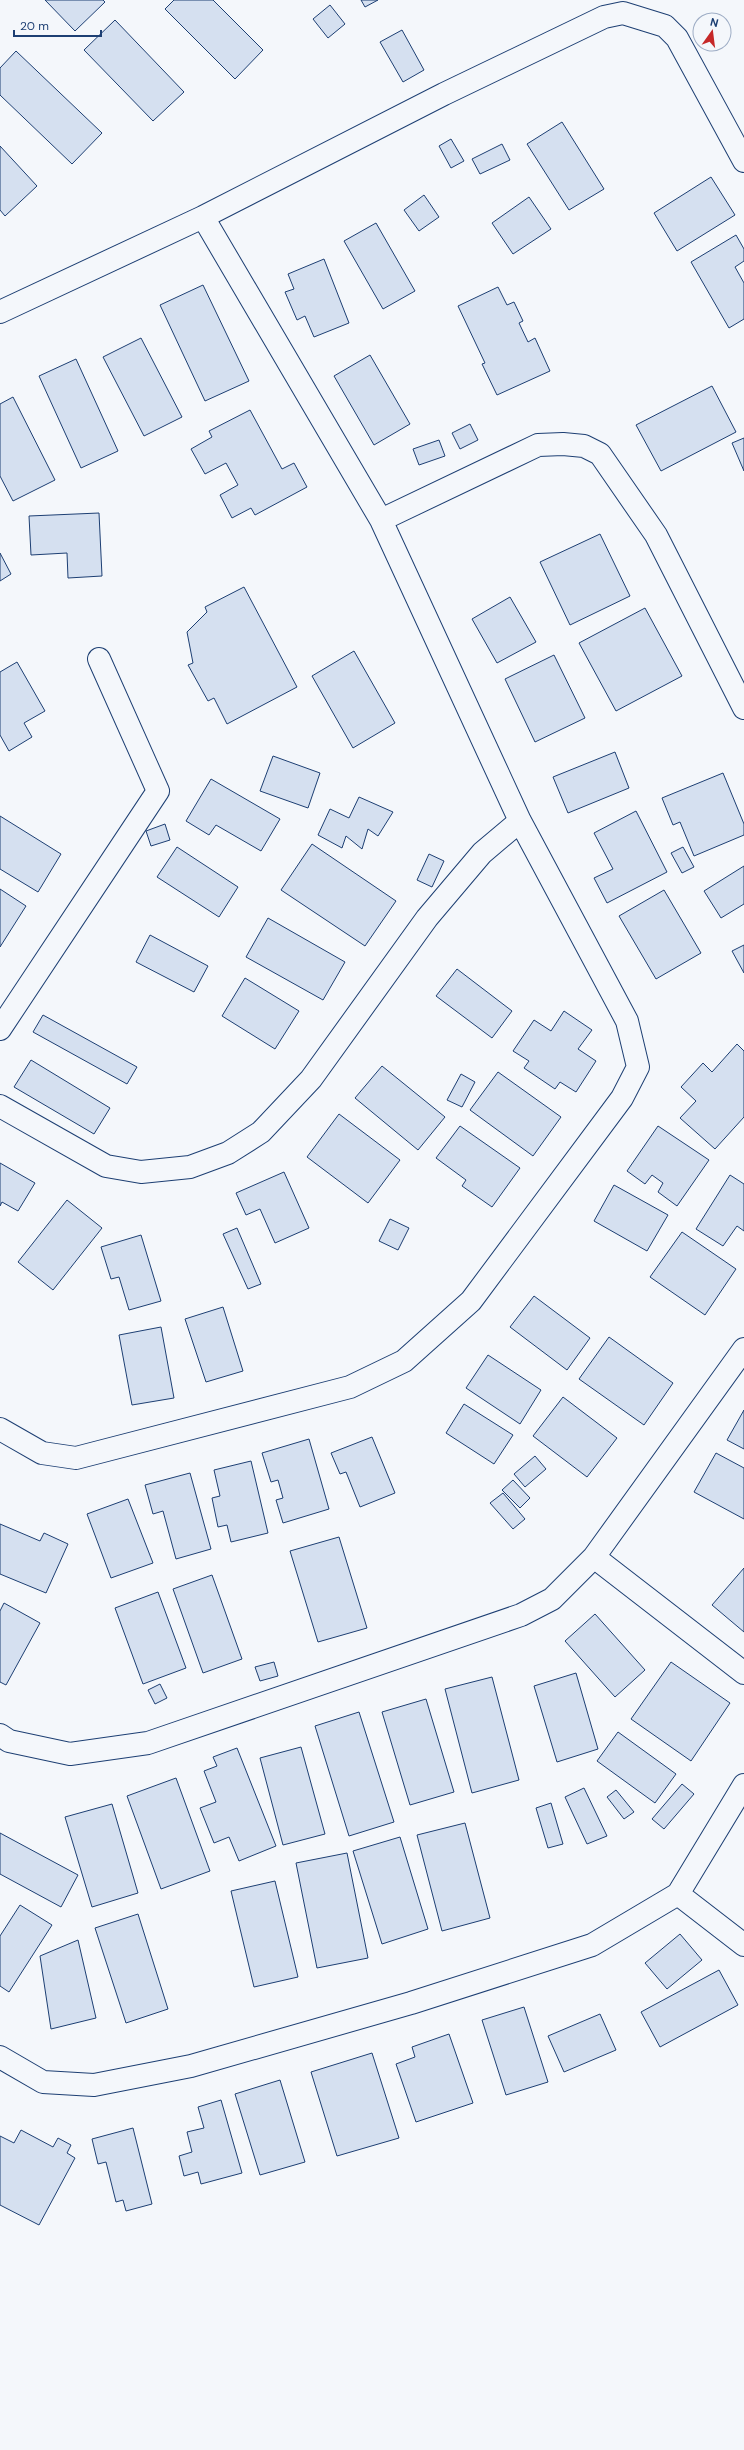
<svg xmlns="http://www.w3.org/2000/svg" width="744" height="2450" viewBox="0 0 744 2450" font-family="'DM Sans',sans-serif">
	<rect width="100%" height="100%" fill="#f4f7fb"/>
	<path fill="#d5e0f0" stroke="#1d3f73" d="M45 0H103L105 2 75 31Z
		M174 0H213L263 50 235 79 165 9Z
		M361 0H378L365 7Z
		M330 5 345 24 328 38 313 19Z
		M115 20 184 92 153 121 84 50Z
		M402 30 424 70 403 82 380 42Z
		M16 51 102 133 72 164 0 95V68Z
		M562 122 604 189 569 210 527 144Z
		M451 139 464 161 451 168 439 146Z
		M502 144 510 160 480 174 472 159Z
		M0 146 37 186 5 216 0 210Z
		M711 177 735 215 677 251 654 213Z
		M424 195 439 217 419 231 404 210Z
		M529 197 551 229 513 254 492 223Z
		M376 223 415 291 383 309 344 241Z
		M736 235 744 249V261L735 267 744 283V319L729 328 691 262Z
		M324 259 349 323 314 337 305 316 297 320 285 292 294 289 288 274Z
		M203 285 249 381 205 401 160 305Z
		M498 287 507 305 514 302 523 321 519 323 528 342 535 338 550 371 497 395 482 364 485 363 458 306Z
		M141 338 182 417 144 436 103 357Z
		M370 355 410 424 374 445 334 376Z
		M76 359 118 451 81 468 39 376Z
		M712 386 736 432 661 471 636 425Z
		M13 397 55 480 13 501 0 476V404Z
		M250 410 282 469 294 463 307 487 255 515 251 508 232 518 220 495 238 485 226 463 205 474 191 449 212 437 209 431Z
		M470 424 478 440 460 449 452 433Z
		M744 438V471L732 443Z
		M439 440 445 456 419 465 413 449Z
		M99 513 102 576 68 578 67 553 31 555 29 516Z
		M600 534 630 596 570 625 540 562Z
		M0 553 11 574 0 581Z
		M244 587 297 687 227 724 214 698 208 701 188 665 193 663 187 632 207 612 205 607Z
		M510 597 536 642 497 663 472 619Z
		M645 608 682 676 616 711 579 643Z
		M354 651 395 723 353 748 312 676Z
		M554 655 585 718 535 742 505 679Z
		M17 662 45 711 24 723 32 737 9 751 0 735V672Z
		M615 752 629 788 568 813 553 777Z
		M273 756 320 773 308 808 260 791Z
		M723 773 744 824V835L694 856 680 822 673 825 662 798Z
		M211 779 280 819 261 851 216 825 209 835 186 821Z
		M359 797 393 812 378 836 368 829 362 849 346 836 342 848 318 835 330 809 349 818Z
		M636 811 667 872 607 903 594 878 613 869 594 833Z
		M0 816 61 854 38 892 0 869Z
		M165 824 170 840 151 846 146 831Z
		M312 844 396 901 365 946 281 890Z
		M177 847 238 887 219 917 157 877Z
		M683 847 694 867 682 873 671 853Z
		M429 854 444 861 432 887 417 880Z
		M744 866V904L721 918 704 891Z
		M0 889 26 906 0 947Z
		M664 890 701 953 656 979 619 916Z
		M268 918 345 962 323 1000 246 957Z
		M150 935 208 966 194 992 136 962Z
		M744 945V973L732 951Z
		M457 969 512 1011 492 1038 436 996Z
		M245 978 299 1011 275 1049 222 1016Z
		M564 1011 592 1030 578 1049 596 1061 576 1092 560 1082 555 1089 524 1068 529 1061 513 1051 534 1020 551 1031Z
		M43 1015 137 1067 127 1084 33 1032Z
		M737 1044 744 1051V1117L715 1149 680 1118 696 1101 681 1087 703 1063 712 1072Z
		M31 1060 110 1108 94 1134 14 1087Z
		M382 1066 445 1117 418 1150 355 1098Z
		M498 1072 561 1117 533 1156 470 1110Z
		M461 1074 475 1082 462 1107 447 1100Z
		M339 1114 400 1160 368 1203 307 1157Z
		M460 1126 520 1168 492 1207 462 1186 466 1180 436 1158Z
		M658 1126 709 1160 677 1206 658 1192 663 1183 652 1175 645 1184 627 1171Z
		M0 1163 35 1183 18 1211 2 1202 0 1206Z
		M284 1172 309 1228 275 1243 260 1209 246 1215 236 1193Z
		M730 1175 744 1184V1231L737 1226 723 1246 696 1229Z
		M614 1185 668 1215 647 1251 594 1221Z
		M67 1200 102 1228 53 1290 18 1262Z
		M390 1219 409 1228 398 1250 379 1241Z
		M237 1228 261 1284 248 1289 223 1234Z
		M682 1232 736 1269 705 1315 650 1277Z
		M141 1235 161 1301 129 1310 119 1277 111 1279 101 1247Z
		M534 1296 590 1338 567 1370 510 1327Z
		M223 1307 243 1371 206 1382 185 1319Z
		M161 1327 174 1398 132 1405 119 1335Z
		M609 1337 673 1383 644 1425 579 1379Z
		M488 1355 541 1390 520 1424 466 1388Z
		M563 1397 617 1438 587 1477 533 1436Z
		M464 1404 513 1435 494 1464 446 1433Z
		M744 1410V1449L727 1440Z
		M372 1437 395 1493 360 1507 346 1472 340 1474 331 1453Z
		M309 1439 329 1509 283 1523 276 1500 283 1498 278 1480 271 1482 262 1453Z
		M716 1453 744 1468V1519L694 1492Z
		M535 1456 546 1469 525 1487 514 1474Z
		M251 1461 268 1533 231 1542 227 1525 218 1527 212 1498 220 1496 214 1470Z
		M190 1473 211 1549 176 1559 163 1511 153 1514 145 1485Z
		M513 1480 530 1498 520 1508 502 1490Z
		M503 1493 525 1519 513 1529 490 1503Z
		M128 1499 153 1563 111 1578 87 1514Z
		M0 1524 40 1541 44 1533 68 1544 46 1593 0 1574Z
		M339 1537 367 1628 318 1642 290 1551Z
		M744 1568V1632L712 1605Z
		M212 1575 242 1659 203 1673 173 1589Z
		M158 1592 186 1668 143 1684 115 1608Z
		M4 1603 40 1623 6 1685 0 1682V1611Z
		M595 1614 645 1670 615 1697 565 1641Z
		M274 1662 278 1676 260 1681 255 1667Z
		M671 1662 730 1703 691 1761 631 1719Z
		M576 1673 598 1749 557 1762 534 1686Z
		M492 1677 519 1780 472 1793 445 1689Z
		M160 1684 167 1698 155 1704 148 1690Z
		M426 1699 454 1792 410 1805 382 1712Z
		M359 1712 394 1822 349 1836 315 1726Z
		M618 1732 676 1774 655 1803 597 1761Z
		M301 1747 325 1834 283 1845 260 1758Z
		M237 1748 276 1846 239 1861 229 1837 214 1843 200 1808 216 1802 204 1771 217 1766 213 1757Z
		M176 1778 210 1871 161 1889 127 1796Z
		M682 1784 694 1794 664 1829 652 1819Z
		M584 1788 607 1836 587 1844 565 1797Z
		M616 1790 634 1812 624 1819 607 1797Z
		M551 1803 563 1844 548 1848 536 1808Z
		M112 1804 138 1893 92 1907 65 1817Z
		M465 1823 490 1918 442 1931 417 1835Z
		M0 1833 78 1875 61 1907 0 1874Z
		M400 1837 428 1929 382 1944 353 1851Z
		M347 1853 368 1958 317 1968 296 1863Z
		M275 1881 298 1977 254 1987 231 1891Z
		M20 1905 52 1925 9 1992 0 1986V1936Z
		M138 1914 168 2009 126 2023 95 1928Z
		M680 1934 702 1960 667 1989 645 1963Z
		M78 1940 96 2018 51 2029 40 1956Z
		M719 1970 738 2005 660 2047 641 2012Z
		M524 2007 548 2082 506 2095 482 2020Z
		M600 2014 616 2050 564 2072 548 2036Z
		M449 2034 473 2103 416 2122 396 2064 415 2057 412 2047Z
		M372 2053 399 2138 337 2156 311 2072Z
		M280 2080 305 2162 260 2175 235 2094Z
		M221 2100 242 2173 201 2184 198 2172 184 2176 179 2156 192 2152 187 2132 204 2128 198 2107Z
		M133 2128 152 2204 126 2211 123 2200 116 2202 106 2162 98 2164 92 2139Z
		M21 2130 53 2147 58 2138 71 2145 67 2153 75 2158 39 2225 0 2205V2136L14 2143Z"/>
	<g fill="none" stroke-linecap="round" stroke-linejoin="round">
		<defs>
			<path id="minor" d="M0 312 203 217 444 94 604 17 623 13 665 26 677 38 744 161
				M381 520 538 445 563 444 584 446 600 454 656 535 744 708
				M0 1029 158 791 99 659
				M0 1106 106 1166 141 1172 190 1167 228 1153 261 1132 311 1079 427 918 482 853 520 821
				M0 1429 42 1453 76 1458 350 1387 404 1361 471 1301 622 1098 638 1067 627 1021 520 821 381 520 203 217
				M594 1557 744 1673
				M0 1735 9 1741 70 1754 148 1743 521 1615 552 1599 594 1557 744 1349
				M678 1894 744 1945
				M0 2057 43 2082 94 2085 191 2066 411 2003 592 1945 678 1894 744 1785"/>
		</defs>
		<use href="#minor" stroke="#1d3f73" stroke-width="24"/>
		<use href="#minor" stroke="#f4f7fb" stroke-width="22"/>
	</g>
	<g transform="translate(712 32) rotate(14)"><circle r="19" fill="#f4f7fb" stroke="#9eadc5"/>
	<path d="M0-3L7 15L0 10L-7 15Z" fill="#c62828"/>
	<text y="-6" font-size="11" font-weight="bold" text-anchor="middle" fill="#1d3f73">N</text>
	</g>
	<path d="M14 30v6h87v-6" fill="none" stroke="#1d3f73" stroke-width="2"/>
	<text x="20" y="30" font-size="12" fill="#1d3f73" stroke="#f4f7fb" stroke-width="3" paint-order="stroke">20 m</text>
</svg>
